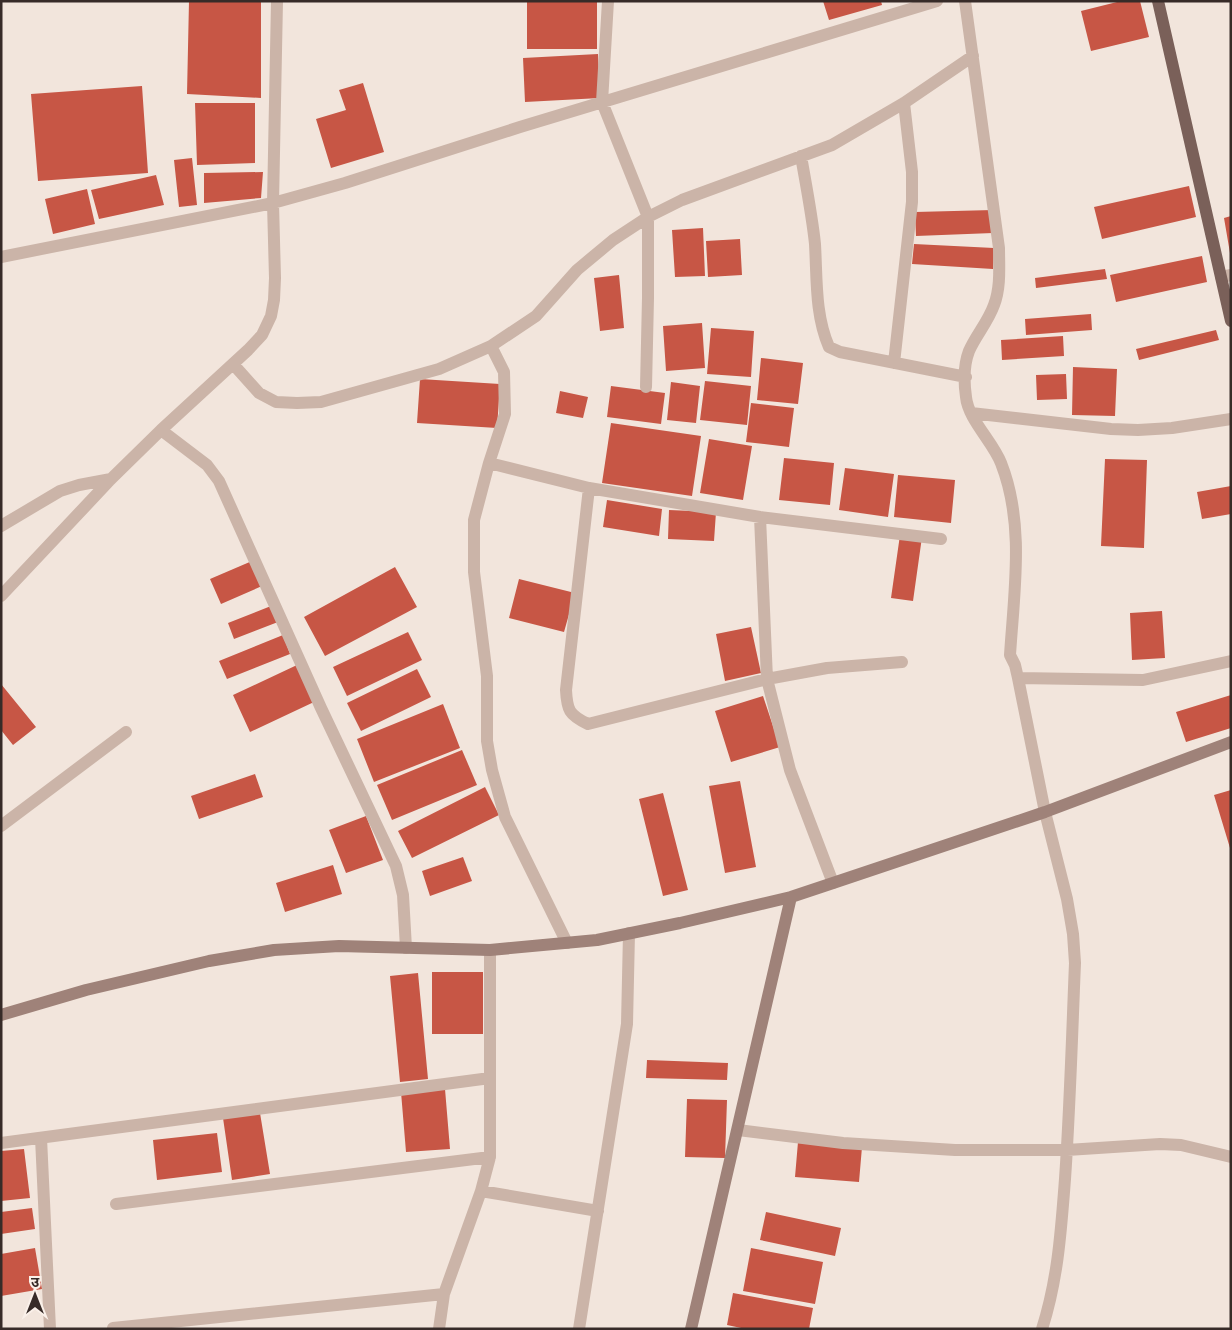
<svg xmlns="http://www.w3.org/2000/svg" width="1232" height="1330" viewBox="0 0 1232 1330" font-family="'Exo 2','Noto Sans Devanagari',sans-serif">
	<rect width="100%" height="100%" fill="#f2e5dc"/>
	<path fill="#c75645" d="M189 1H261V98L187 94Z
		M527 1H597V49H527Z
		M823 1H881L882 5 829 20Z
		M1121 1H1140L1149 37 1091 51 1081 11Z
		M598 54 600 98 525 102 523 58Z
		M363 83 384 152 331 168 316 119 346 110 339 90Z
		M142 86 148 173 38 181 31 94Z
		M195 103H255V163L197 165Z
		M192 158 197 205 179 207 174 160Z
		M263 172 261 198 204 203V173Z
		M156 175 164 205 99 219 91 190Z
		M1189 186 1196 217 1102 239 1094 207Z
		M87 189 95 224 53 234 45 199Z
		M993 210V233L916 236 915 212Z
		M1231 216V253H1230L1224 218Z
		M703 228 705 276 675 277 672 230Z
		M740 239 742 275 708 277 706 241Z
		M914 244 994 248 993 269 912 264Z
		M1202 256 1207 282 1116 302 1110 275Z
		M1105 269 1107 279 1036 288 1035 278Z
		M619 275 624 328 600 331 594 278Z
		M1091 314 1092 330 1026 335 1025 319Z
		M702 323 705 368 666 371 663 326Z
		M711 328 754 331 751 377 707 374Z
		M1216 330 1219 340 1139 360 1136 349Z
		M1063 336 1064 356 1002 360 1001 340Z
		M761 358 803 363 798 404 757 400Z
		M1073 367 1117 369 1115 416 1072 415Z
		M1066 374 1067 399 1037 400 1036 375Z
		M420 379 500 384 497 428 417 423Z
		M705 381 751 386 747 425 700 420Z
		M671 382 700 386 696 423 667 420Z
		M611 386 665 393 661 424 607 417Z
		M560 391 588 397 583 418 556 413Z
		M751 403 794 408 789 447 746 442Z
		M611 423 701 436 692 496 602 483Z
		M709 439 752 446 743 500 700 493Z
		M784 458 834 463 830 505 779 500Z
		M1105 459 1147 460 1144 548 1101 546Z
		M845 468 894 474 888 517 839 510Z
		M898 475 955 480 951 523 894 517Z
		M1231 486V514L1202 519 1197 492Z
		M607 500 662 509 659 536 603 527Z
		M669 510 716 512 714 541 668 539Z
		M900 535 922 537 913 601 891 598Z
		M252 561 262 586 221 604 210 579Z
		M395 567 417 607 325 656 304 617Z
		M519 579 575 593 564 632 509 618Z
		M271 606 278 622 234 639 228 623Z
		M1162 611 1165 658 1132 660 1130 613Z
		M751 627 761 673 725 681 716 634Z
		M408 632 422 660 347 696 333 667Z
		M283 635 290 654 227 679 219 661Z
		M297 665 314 702 250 732 233 695Z
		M417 669 431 697 361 731 347 703Z
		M1 684 36 727 13 745 1 730Z
		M1231 695V728L1186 742 1176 712Z
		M763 696 780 747 731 762 715 711Z
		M443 704 460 748 374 782 357 739Z
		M462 750 477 785 392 820 377 785Z
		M255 774 263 797 199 819 191 796Z
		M740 781 756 867 725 873 709 786Z
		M485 787 499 815 412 858 398 831Z
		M1231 790V848H1230L1214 795Z
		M663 793 688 890 663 896 639 799Z
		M366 816 383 860 346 873 329 830Z
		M463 857 472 881 430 896 422 871Z
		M333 865 342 894 285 912 276 883Z
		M432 972H483V1034H432Z
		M418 973 428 1079 400 1082 390 976Z
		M647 1060 728 1063 727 1080 646 1078Z
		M445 1089 450 1149 406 1152 401 1092Z
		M687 1099 727 1100 725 1158 685 1157Z
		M260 1113 270 1174 232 1180 223 1118Z
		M217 1133 222 1172 157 1180 153 1140Z
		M798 1142 862 1147 859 1182 795 1177Z
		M24 1149 30 1198 1 1201V1151Z
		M32 1208 35 1229 1 1234V1212Z
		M766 1212 841 1228 835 1256 760 1240Z
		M35 1248 42 1289 1 1296V1254Z
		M751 1248 823 1262 815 1304 743 1291Z
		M733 1293 813 1308 809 1329H746L727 1325Z"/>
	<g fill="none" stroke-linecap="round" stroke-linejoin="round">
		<path stroke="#cbb4a8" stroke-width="12" d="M608 1 602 102 648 217V298L646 387
			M965 1 999 248C999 266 1001 287 994 305 988 322 976 335 969 351 964 364 964 383 966 397 968 419 993 442 1001 463 1025 524 1014 591 1010 655L1015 665 1018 678 1143 680 1231 661
			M801 156C806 185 812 215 815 244 817 279 815 315 829 347L840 352 966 377
			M1 257 273 203 345 183 520 127 937 1
			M1221 277 1231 275
			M491 346 504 372 505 414 489 463 474 520V572L487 676V741L492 770 505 817 567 943
			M894 363 912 202V172L904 103
			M233 364 259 393 276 402 297 403 321 402 439 369 491 346 536 316 577 270 613 240 648 217 682 200 832 145 904 103 973 56
			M971 413 1111 429 1138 430 1172 428 1231 419
			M161 430 207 465 219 481 321 708 396 866 403 895 406 948
			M489 463 589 488 760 517 941 539
			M589 488 566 690C567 710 569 715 588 724L767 679 827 668 902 662
			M760 517 767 679 790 770 833 883
			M1 526 60 491 79 485 111 479
			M1 596 111 479 161 430 248 350 262 335 271 316 274 300 275 278 273 203 277 1
			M1018 678 1045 812 1067 899 1073 934 1075 963C1072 1035 1070 1107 1065 1179 1061 1231 1058 1279 1042 1329
			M1 826 126 732
			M738 1130 843 1143 955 1150H1067L1160 1144 1181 1145 1231 1157
			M41 1138 50 1329
			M1 1143 490 1078
			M481 1191 598 1211
			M116 1204 490 1157
			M113 1328 444 1294
			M439 1329 444 1294 481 1191 490 1157V950
			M579 1329 627 1024 629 933"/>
		<path stroke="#9f8279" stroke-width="12" d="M1 1015 86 990 209 961 274 950 339 946 490 950 597 940 680 923 791 897 833 883 1045 812 1231 742
			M691 1329 791 897"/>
		<path stroke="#7a6059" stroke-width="12" d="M1158 1 1231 321"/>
	</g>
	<rect width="1232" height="1330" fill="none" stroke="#372b28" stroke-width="5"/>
	<g transform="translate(35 1295)" stroke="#faf0e9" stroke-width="4" paint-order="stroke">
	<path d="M0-4L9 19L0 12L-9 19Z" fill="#372b28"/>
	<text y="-8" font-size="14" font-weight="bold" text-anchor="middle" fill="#372b28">उ</text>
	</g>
</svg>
